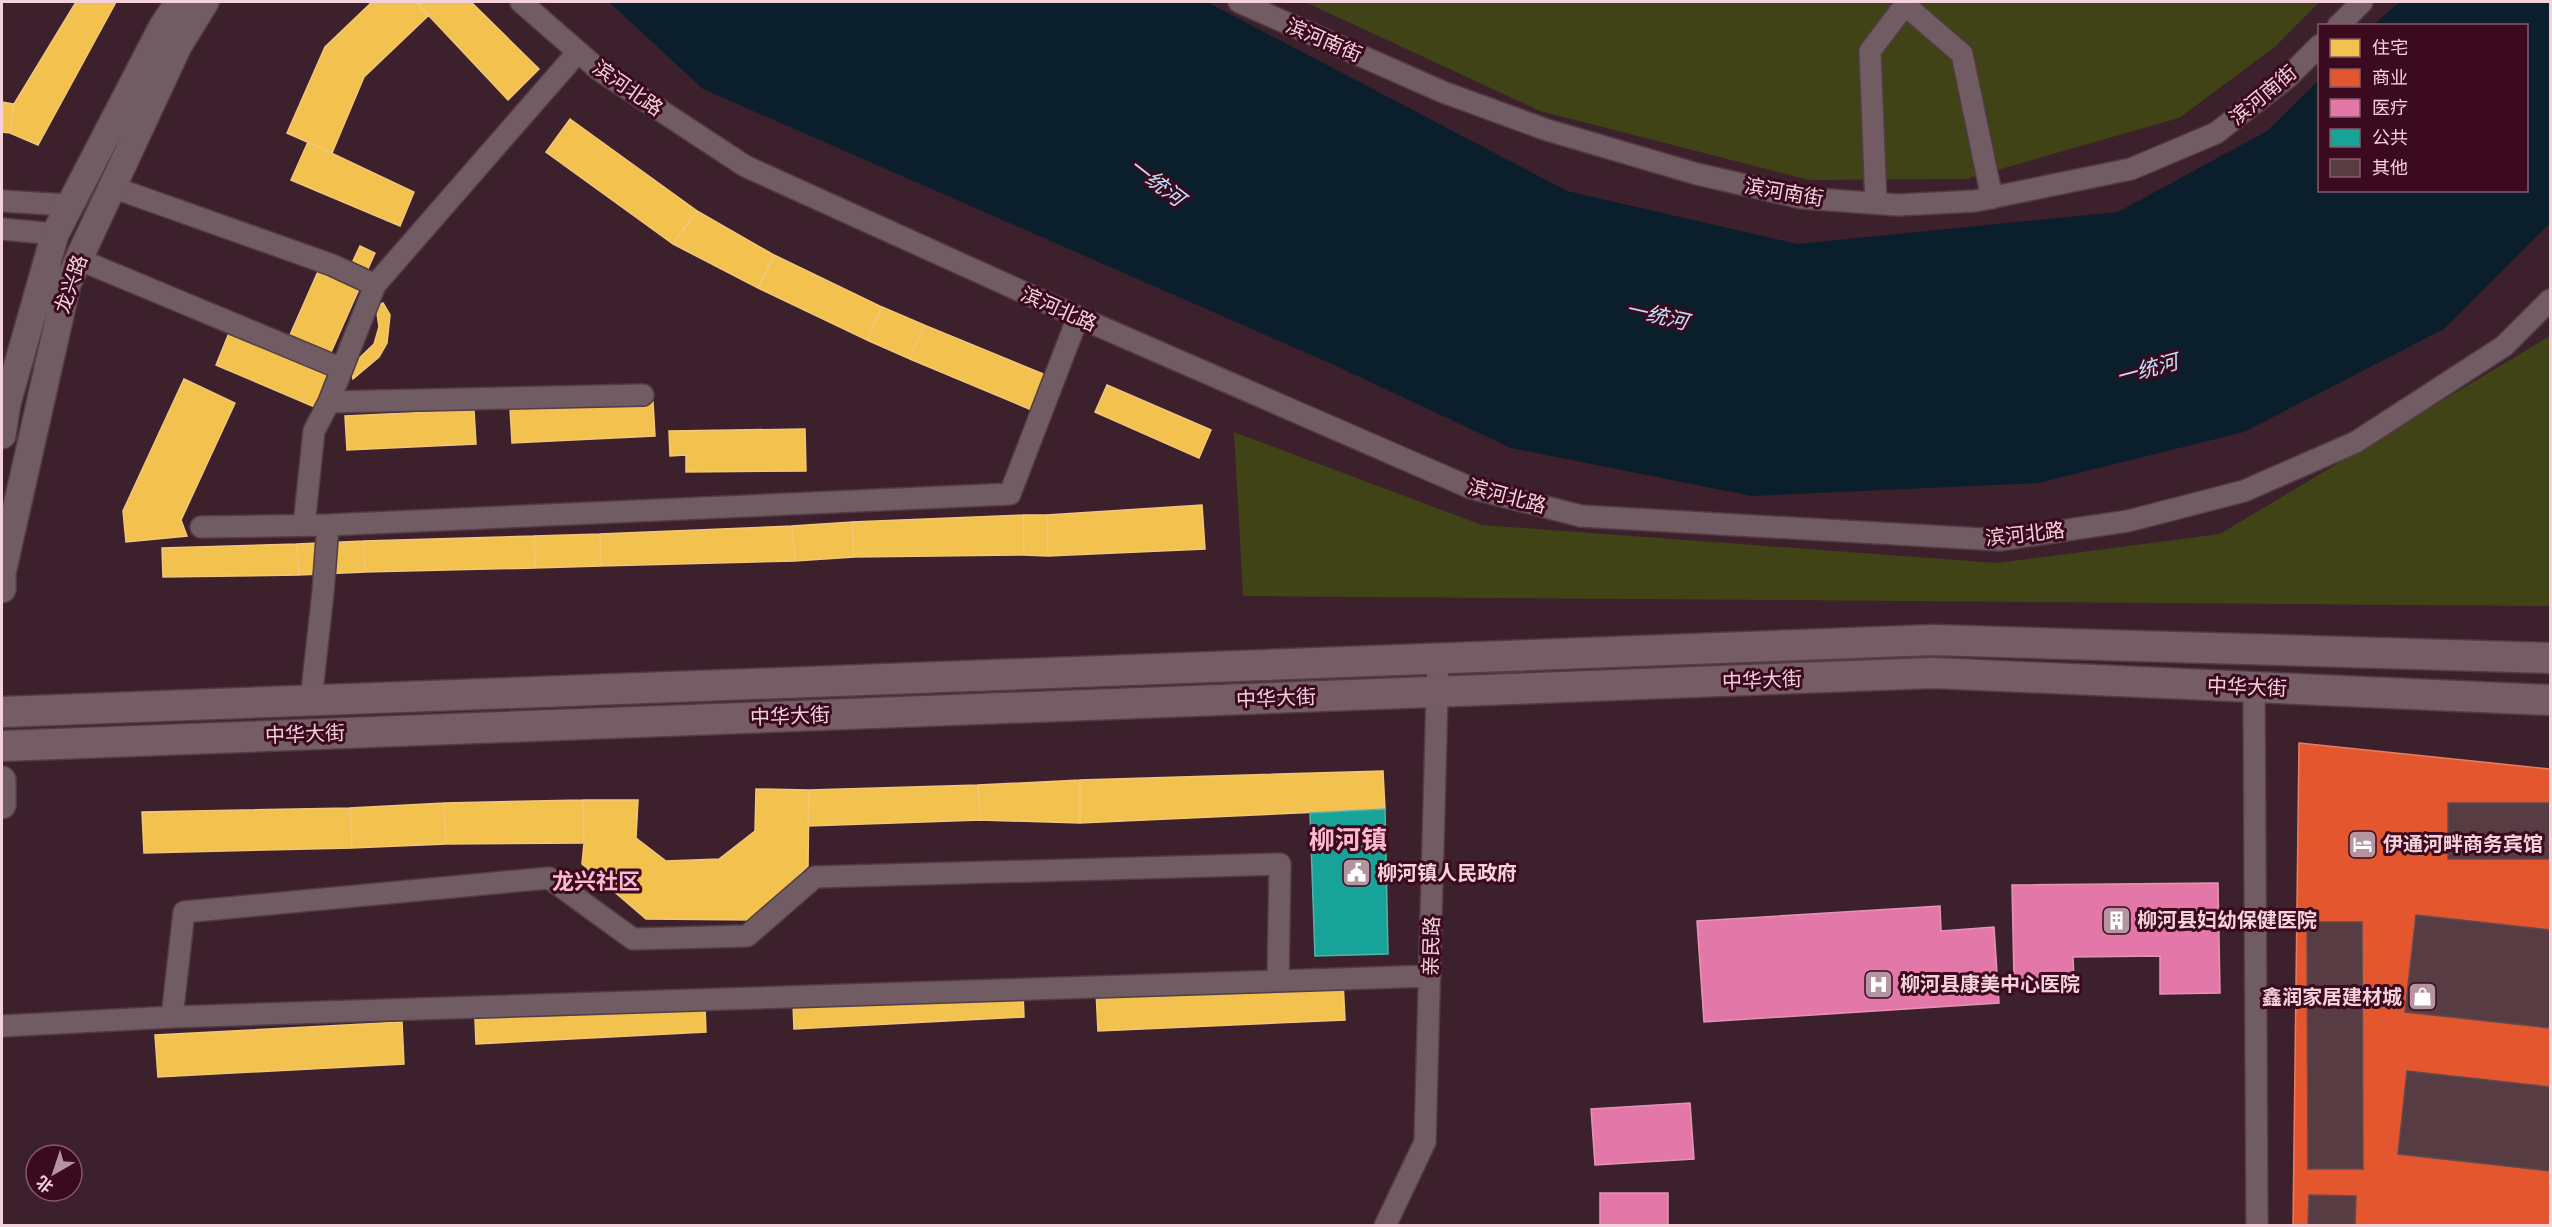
<svg xmlns="http://www.w3.org/2000/svg" width="2552" height="1227" viewBox="0 0 2552 1227" font-family="Helvetica,'Noto Sans SC',sans-serif">
	<rect width="100%" height="100%" fill="#3c202b"/>
	<path fill="#3f4316" d="M1305 2H2319L2275 47 2179 118 1966 179 1809 180 1540 111Z
		M2550 336V606L1243 596 1234 432 1482 525 1997 563 2220 534Z"/>
	<path fill="#0b1e2c" d="M609 2H1207L1567 191 1797 244 2118 212 2267 131 2319 80 2320 190H2526V26L2374 25 2399 2H2550V223L2444 329 2244 432 2038 483 1752 496 1511 448 1332 364 703 89Z"/>
	<path fill="#f2c14e" stroke="#f3c679" stroke-width="1.5" d="M76 2H116L38 145 10 133 14 104Z
		M372 2H416L429 15 364 77 332 153 287 133 325 47Z
		M416 2H471L539 69 508 100Z
		M2 102 14 104 10 133 2 132Z
		M570 119 697 211 673 244 546 152Z
		M308 142 414 192 400 226 291 180Z
		M697 211 774 255 758 288 673 244Z
		M360 246 375 253 324 368 316 347 290 335 320 267 345 278Z
		M774 255 882 307 867 340 758 288Z
		M383 303 390 315 387 343 379 357 353 379 350 367 374 344 379 327 376 306Z
		M882 307 924 325 910 359 867 340Z
		M924 325 1048 376 1034 411 910 359Z
		M229 333 331 377 317 408 216 365Z
		M184 379 235 403 181 520 187 536 126 542 123 511Z
		M1107 385 1211 430 1199 458 1095 412Z
		M653 402 655 436 512 443 510 408Z
		M474 410 476 444 347 450 345 416Z
		M805 429 806 471 686 472V455L670 456 669 431Z
		M1202 505 1205 549 1048 556 1047 515Z
		M1023 515 1024 555 854 557 852 522Z
		M1023 515H1047L1048 556 1024 555Z
		M852 522 854 557 795 561 792 526Z
		M792 526 795 561 601 566 600 534Z
		M600 534 601 566 535 568 534 536Z
		M534 536 535 568 365 572 364 541Z
		M364 541 365 572 299 575 297 544Z
		M297 544 299 575 163 577 162 548Z
		M1383 771 1385 809 1080 823V780Z
		M2354 777 2435 787 2428 839 2387 849 2383 901 2365 908 2316 904 2317 809Z
		M1080 780V823L980 820 978 785Z
		M978 785 980 820 808 826 809 790Z
		M756 789 809 790 808 866 753 920 646 919 582 864 584 843 583 800H638L636 838 666 861 719 859 755 831Z
		M583 800 584 843 446 844 444 803Z
		M444 803 446 844 352 848 350 808Z
		M350 808 352 848 144 853 142 812Z
		M1343 981 1345 1020 1098 1031 1096 991Z
		M1023 992 1024 1017 794 1029 793 1004Z
		M705 1007 706 1032 476 1044 475 1019Z
		M402 1022 404 1064 158 1077 155 1035Z"/>
	<path fill="#e4572e" stroke="#e97c62" stroke-width="1.5" d="M2299 743 2550 769V1226H2293Z"/>
	<path fill="#e377a8" stroke="#e892b8" stroke-width="1.5" d="M2218 883 2220 993 2160 994V956L2073 957 2074 978 2014 979 2012 885Z
		M1940 906 1941 931 1994 927 1999 1003 1704 1022 1697 921Z
		M1690 1103 1694 1159 1595 1165 1591 1109Z
		M1600 1193H1668V1226H1600Z"/>
	<path fill="#17a398" stroke="#59b1ac" stroke-width="1.5" d="M1385 809 1388 954 1315 956 1310 813Z"/>
	<path fill="#573c43" stroke="#624a50" stroke-width="1.5" d="M2448 803H2550V859H2448Z
		M2416 915 2550 930V1028L2405 1012Z
		M2307 922H2362L2363 1169H2308Z
		M2407 1071 2550 1087V1171L2398 1154Z
		M2309 1195 2356 1196 2355 1226H2308Z"/>
	<g fill="none" stroke-linecap="round" stroke-linejoin="round">
		<defs>
			<path id="minor" d="M521 2 599 70 745 166 1078 317 1471 488 1581 516 2000 540 2128 521 2244 491 2356 442 2504 346 2550 300
				M1239 2 1443 92 1547 130 1697 174 1802 198 1898 205 1975 201 2131 169 2216 133 2288 77 2320 45
				M1905 5 1962 54 1992 198
				M2338 26 2362 2
				M578 52 375 285 329 402 643 395
				M112 187 332 265 375 285
				M2 201 68 205
				M1876 203 1870 51 1905 5V2
				M2 229 55 234
				M78 259 342 369
				M304 525 314 431 329 402
				M201 527 328 525 1010 494 1078 317
				M2254 687 2257 1226
				M311 700 323 592 328 525
				M172 1017 184 912 549 878 633 939 747 936 815 877 1280 864 1278 981
				M2 1026 172 1017 1430 976
				M1385 1226 1425 1142 1438 658"/>
			<path id="tertiary" d="M2 435 7 403 55 234 163 26 179 2
				M2 589V573L67 284 178 46 205 2
				M2 780V805"/>
			<path id="secondary" d="M2 712 1933 640 2550 658
				M2 746 1933 673 2550 700"/>
		</defs>
		<use href="#minor" stroke="#533c45" stroke-width="24"/>
		<use href="#tertiary" stroke="#533c45" stroke-width="30"/>
		<use href="#secondary" stroke="#533c45" stroke-width="33"/>
		<use href="#minor" stroke="#705c62" stroke-width="21"/>
		<use href="#tertiary" stroke="#705c62" stroke-width="27"/>
		<use href="#secondary" stroke="#755c65" stroke-width="30"/>
	</g>
	<defs>
		<symbol id="hotel-square" viewBox="-11 -11 22 22"><rect x="-9" y="-9" width="18" height="18" rx="4" fill="#b4949e" stroke="#3c0a1f"/><path d="M-6-4.5h1.5V1H6V5H4.5V3h-9V5H-6ZM-4 0a1.8 1.8 0 1 1 3.6 0ZM.5 0V-2.5h3Q6-2.5 6 0Z" fill="#fff"/></symbol>
		<symbol id="civic-square" viewBox="-11 -11 22 22"><rect x="-9" y="-9" width="18" height="18" rx="4" fill="#b4949e" stroke="#3c0a1f"/><path d="M-.6-6.5H3V-4.5H.6V-3L4-1V1h2V6H-6V1h2V-1L-.6-3ZM-1.2 2.5V6h2.4V2.5Z" fill="#fff"/></symbol>
		<symbol id="building-square" viewBox="-11 -11 22 22"><rect x="-9" y="-9" width="18" height="18" rx="4" fill="#b4949e" stroke="#3c0a1f"/><path d="M-4-6H4V6H1V3H-1V6H-4ZM-2.5-4.3h1.7v1.8h-1.7ZM.8-4.3h1.7v1.8H.8ZM-2.5-1h1.7V.8h-1.7ZM.8-1h1.7V.8H.8Z" fill="#fff"/></symbol>
		<symbol id="hospital-square" viewBox="-11 -11 22 22"><rect x="-9" y="-9" width="18" height="18" rx="4" fill="#b4949e" stroke="#3c0a1f"/><path d="M-5-5h3v3.5h4V-5h3V5h-3V1.5h-4V5h-3Z" fill="#fff"/></symbol>
		<symbol id="shop-square" viewBox="-11 -11 22 22"><rect x="-9" y="-9" width="18" height="18" rx="4" fill="#b4949e" stroke="#3c0a1f"/><path d="M-5-2.5h2.3a2.7 3.5 0 0 1 5.4 0H5L5.5 6h-11ZM-1.5-2.5h3a1.5 2.3 0 0 0-3 0Z" fill="#fff"/></symbol>
	</defs>
	<g fill-rule="evenodd">
		<use href="#hotel-square" x="2346" y="828" width="33" height="33"/>
		<use href="#civic-square" x="1340" y="856" width="33" height="33"/>
		<use href="#building-square" x="2100" y="904" width="33" height="33"/>
		<use href="#hospital-square" x="1862" y="968" width="33" height="33"/>
		<use href="#shop-square" x="2406" y="980" width="33" height="33"/>
	</g>
	<g text-anchor="middle" dominant-baseline="central" stroke-width="6" stroke-linejoin="round" paint-order="stroke">
		<g font-size="20" fill="#f4d2dc" stroke="#3c0a1f">
			<text transform="translate(1324 40) rotate(23)">滨河南街</text>
			<text transform="translate(628 88) rotate(35)">滨河北路</text>
			<text transform="translate(2263 95) rotate(-40)">滨河南街</text>
			<text transform="translate(1784 192) rotate(10)">滨河南街</text>
			<text transform="translate(71 284) rotate(-71)">龙兴路</text>
			<text transform="translate(1059 309) rotate(24)">滨河北路</text>
			<text transform="translate(1507 496) rotate(15)">滨河北路</text>
			<text transform="translate(2025 534) rotate(-6)">滨河北路</text>
			<text transform="translate(1762 680) rotate(-2)">中华大街</text>
			<text transform="translate(2247 687) rotate(2)">中华大街</text>
			<text transform="translate(1276 698) rotate(-2)">中华大街</text>
			<text transform="translate(790 716) rotate(-2)">中华大街</text>
			<text transform="translate(305 734) rotate(-2)">中华大街</text>
			<text transform="translate(1431 946) rotate(-88)">亲民路</text>
		</g>
		<g font-size="20" font-weight="bold" fill="#f4d2dc" stroke="#3c0a1f" text-anchor="start">
			<text x="2383" y="844">伊通河畔商务宾馆</text>
			<text x="1377" y="873">柳河镇人民政府</text>
			<text x="2137" y="920">柳河县妇幼保健医院</text>
			<text x="1900" y="984">柳河县康美中心医院</text>
			<text x="2402" y="997" text-anchor="end">鑫润家居建材城</text>
		</g>
		<g font-size="21" font-style="italic" fill="#bee3fe" stroke="#3c0a1f">
			<text transform="translate(1157 182) rotate(38)">一统河</text>
			<text transform="translate(1657 315) rotate(13)">一统河</text>
			<text transform="translate(2147 369) rotate(-15)">一统河</text>
		</g>
		<g font-size="22" font-weight="bold" fill="#fcbace" stroke="#3c0a1f">
			<text x="596" y="881">龙兴社区</text>
		</g>
		<g font-size="26" font-weight="bold" fill="#fcbace" stroke="#3c0a1f">
			<text x="1348" y="840">柳河镇</text>
		</g>
	</g>
	<rect width="2552" height="1227" fill="none" stroke="#f4d2dc" stroke-width="6"/>
	<rect x="2318" y="24" width="210" height="168" fill="#3c0a1f" stroke="#865a6b" stroke-width="1.5"/>
	<rect x="2330" y="39" width="30" height="18" fill="#f2c14e" stroke="#865a6b" stroke-width="1.5"/>
	<text x="2372" y="54" font-size="18" fill="#f4d2dc">住宅</text>
	<rect x="2330" y="69" width="30" height="18" fill="#e4572e" stroke="#865a6b" stroke-width="1.5"/>
	<text x="2372" y="84" font-size="18" fill="#f4d2dc">商业</text>
	<rect x="2330" y="99" width="30" height="18" fill="#e377a8" stroke="#865a6b" stroke-width="1.5"/>
	<text x="2372" y="114" font-size="18" fill="#f4d2dc">医疗</text>
	<rect x="2330" y="129" width="30" height="18" fill="#17a398" stroke="#865a6b" stroke-width="1.5"/>
	<text x="2372" y="144" font-size="18" fill="#f4d2dc">公共</text>
	<rect x="2330" y="159" width="30" height="18" fill="#573c43" stroke="#865a6b" stroke-width="1.5"/>
	<text x="2372" y="174" font-size="18" fill="#f4d2dc">其他</text>
	<g transform="translate(54 1173) rotate(219)"><circle r="28" fill="#3c0a1f" stroke="#865a6b" stroke-width="1.5"/>
	<path d="M0-4.5L10 22L0 15L-10 22Z" fill="#b4949e"/>
	<text y="-9" font-size="16" font-weight="bold" text-anchor="middle" fill="#f4d2dc">北</text>
	</g>
</svg>
